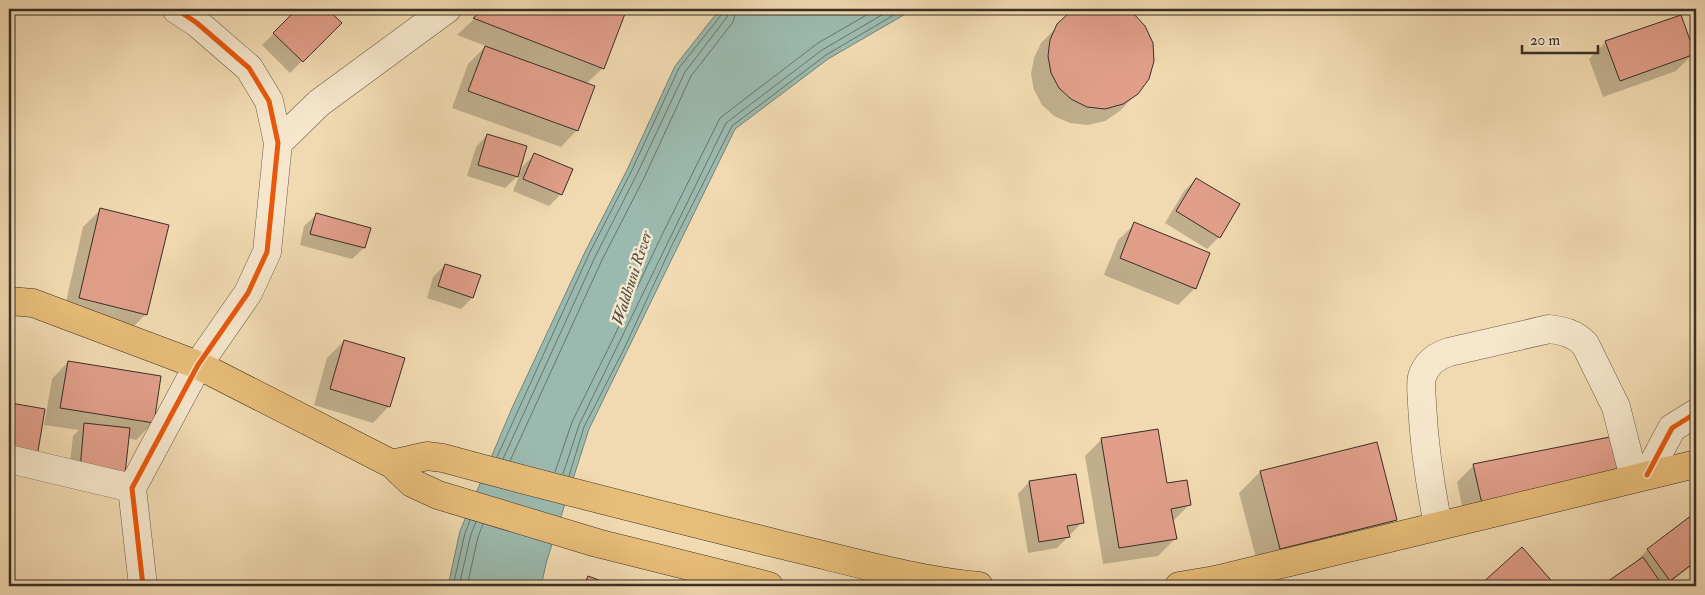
<svg xmlns="http://www.w3.org/2000/svg" width="1705" height="595" viewBox="0 0 1705 595" font-family="'IM FELL Double Pica',serif">
	<rect width="100%" height="100%" fill="#f1dab1"/>
	<filter id="stains"><feTurbulence type="fractalNoise" baseFrequency=".004" numOctaves="4"/><feColorMatrix values="0 0 0 0 .2 0 0 0 0 .09 0 0 0 0 .02 0 0 0 .5 -.17"/></filter>
	<radialGradient id="worn" r=".72"><stop offset=".6" stop-color="#630" stop-opacity="0"/><stop offset="1" stop-color="#630" stop-opacity=".3"/></radialGradient>
	<path fill="#9bbaaf" stroke="#748278" d="M720 9H914L828 59 735 129 589 429 547 560 541 586H448L460 531 512 408 585 252 627 170 675 66Z"/>
	<path fill="#0003" d="M299 9H326L340 23 290 73 262 45Z
		M487 9H616L624 11 603 68 586 84 577 130 561 147 452 108 468 64 486 46 457 35 474 19Z
		M1079 9H1123L1132 14 1137 93 1120 111 1105 121 1088 125 1070 123 1054 116 1042 105 1034 90 1031 74 1034 58 1041 43 1070 14Z
		M1606 42 1693 54 1676 71 1603 97 1589 59Z
		M487 135 518 172 520 173 523 166 534 155 561 194 549 206 513 191 520 174 505 188 467 176 476 147Z
		M1196 179 1219 237 1207 249 1165 223 1184 191Z
		M100 210 146 314 129 331 63 315 83 227Z
		M316 215 364 248 352 259 300 245 304 226Z
		M1135 224 1195 288 1178 305 1104 275 1118 240Z
		M445 265 472 298 461 309 427 298 433 277Z
		M1696 340V351L1693 343Z
		M344 341 389 406 373 423 314 405 327 358Z
		M68 362 153 423 136 440 128 438 68 481 73 436 79 430 44 425 52 379Z
		M11 405 9 466V407Z
		M1619 436 1465 520 1457 482 1474 465Z
		M1102 439 1166 485 1189 505 1172 522 1175 539 1158 556 1103 564 1085 456Z
		M1376 443 1395 520 1374 541 1259 569 1239 493 1260 472Z
		M1029 482 1082 522 1071 534 1068 535V537L1057 548 1028 553 1018 494Z
		M1696 514V563L1665 586H1604L1637 563 1636 562 1647 550Z
		M1522 549 1554 586H1481Z
		M588 577 612 586H579Z"/>
	<g fill="none" stroke-linecap="round" stroke-linejoin="round">
		<path stroke="#6a746a" stroke-width="1" d="M497 457 589 254 631 172 679 68 722 14 723 9
			M503 459 595 257 637 174 685 72 727 17 730 9
			M510 461 602 260 644 178 691 76 733 22 737 9
			M555 472 572 422 611 343 660 239 720 118 818 43 877 9
			M563 474 579 425 726 123 822 50 892 9
			M569 476 584 427 624 349 672 245 732 126 826 55 904 9
			M453 586 465 533 470 520
			M459 586 471 534 476 522
			M467 586 478 537 483 524"/>
	</g>
	<path fill="#e19f8a" stroke="#3a2f26" d="M297 9H327L342 23 303 62 273 33Z
		M485 9H620L626 11 604 69 473 18Z
		M1076 9H1125L1133 13 1145 26 1153 43 1154 61 1149 79 1138 94 1123 104 1105 109 1087 107 1071 99 1059 88 1051 73 1048 56 1050 40 1057 24 1069 13Z
		M1681 15 1695 54 1620 81 1605 41Z
		M485 46 595 86 578 131 468 91Z
		M487 134 527 146 518 177 478 165Z
		M534 153 573 169 562 195 523 179Z
		M1196 178 1240 204 1220 238 1176 211Z
		M100 208 169 225 147 315 79 298Z
		M316 213 371 228 365 248 310 234Z
		M1134 222 1210 253 1196 289 1120 258Z
		M445 264 481 275 473 298 438 286Z
		M344 340 405 358 390 407 330 389Z
		M68 361 161 376 154 423 60 408Z
		M11 403 45 409 37 457 9 452V415Z
		M84 423 130 428 125 474 80 470Z
		M1158 429 1167 483 1187 480 1191 505 1171 509 1177 539 1119 548 1101 438Z
		M1620 435 1628 475 1482 504 1473 464Z
		M1377 442 1397 520 1280 549 1260 471Z
		M1076 474 1084 523 1067 526 1070 537 1039 542 1029 481Z
		M1696 512V561L1670 581 1647 549Z
		M1522 547 1556 586H1479Z
		M1643 557 1663 586H1601Z
		M588 576 615 586H584Z"/>
	<g fill="none" stroke-linecap="round" stroke-linejoin="round">
		<defs>
			<path id="minor" d="M278 143 319 103 447 9
				M9 459 132 488
				M1647 475 1672 428 1696 413
				M1438 525C1430 485 1424 445 1422 404 1422 396 1420 385 1422 377 1426 364 1436 356 1449 352L1549 329C1564 331 1574 333 1585 344L1616 407 1634 478
				M143 586 132 488 198 365 248 293 267 252 278 143 269 101 249 68 197 23 176 9"/>
			<path id="major" d="M9 301 33 303 198 365 392 464 412 483 438 495 597 543 769 586
				M392 464 427 456 443 458C556 489 669 517 782 545 847 560 913 580 979 586
				M1179 586 1215 580 1696 464"/>
		</defs>
		<use href="#minor" stroke="#685a49" stroke-width="29"/>
		<use href="#major" stroke="#3a2f26" stroke-width="29"/>
		<use href="#minor" stroke="#f6e7cc" stroke-width="28"/>
		<use href="#major" stroke="#e8bd78" stroke-width="28"/>
		<defs>
			<path id="cycleway" d="M1647 475 1672 428 1696 413
				M143 586 132 488 198 365 248 293 267 252 278 143 269 101 249 68 197 23 176 9"/>
		</defs>
		<use href="#cycleway" stroke="#f6e7cc" stroke-width="8"/>
		<use href="#cycleway" stroke="#e8590c" stroke-width="5"/>
	</g>
	<g text-anchor="middle" dominant-baseline="central" stroke-width="5" stroke-linejoin="round" paint-order="stroke">
		<g font-size="16" font-style="italic" fill="#4d4b41" stroke="#f6e7cc">
			<text transform="translate(632 278) rotate(-72)">Waldhuni River</text>
		</g>
	</g>
	<rect width="1705" height="595" fill="none" stroke="#f1dab1" stroke-width="30"/>
	<rect x="10" y="10" width="1685" height="575" fill="none" stroke="#3a2f26" stroke-width="2.5"/>
	<rect x="15" y="15" width="1675" height="565" fill="none" stroke="#3a2f26"/>
	<path d="M1522 45v8h76v-8" fill="none" stroke="#3a2f26" stroke-width="2.5"/>
	<text x="1530" y="45" font-size="15" fill="#3a2f26" stroke="#f6e7cc" stroke-width="4" paint-order="stroke">20 m</text>
	<rect width="100%" height="100%" filter="url(#stains)"/>
	<rect width="100%" height="100%" fill="url(#worn)"/>
</svg>
